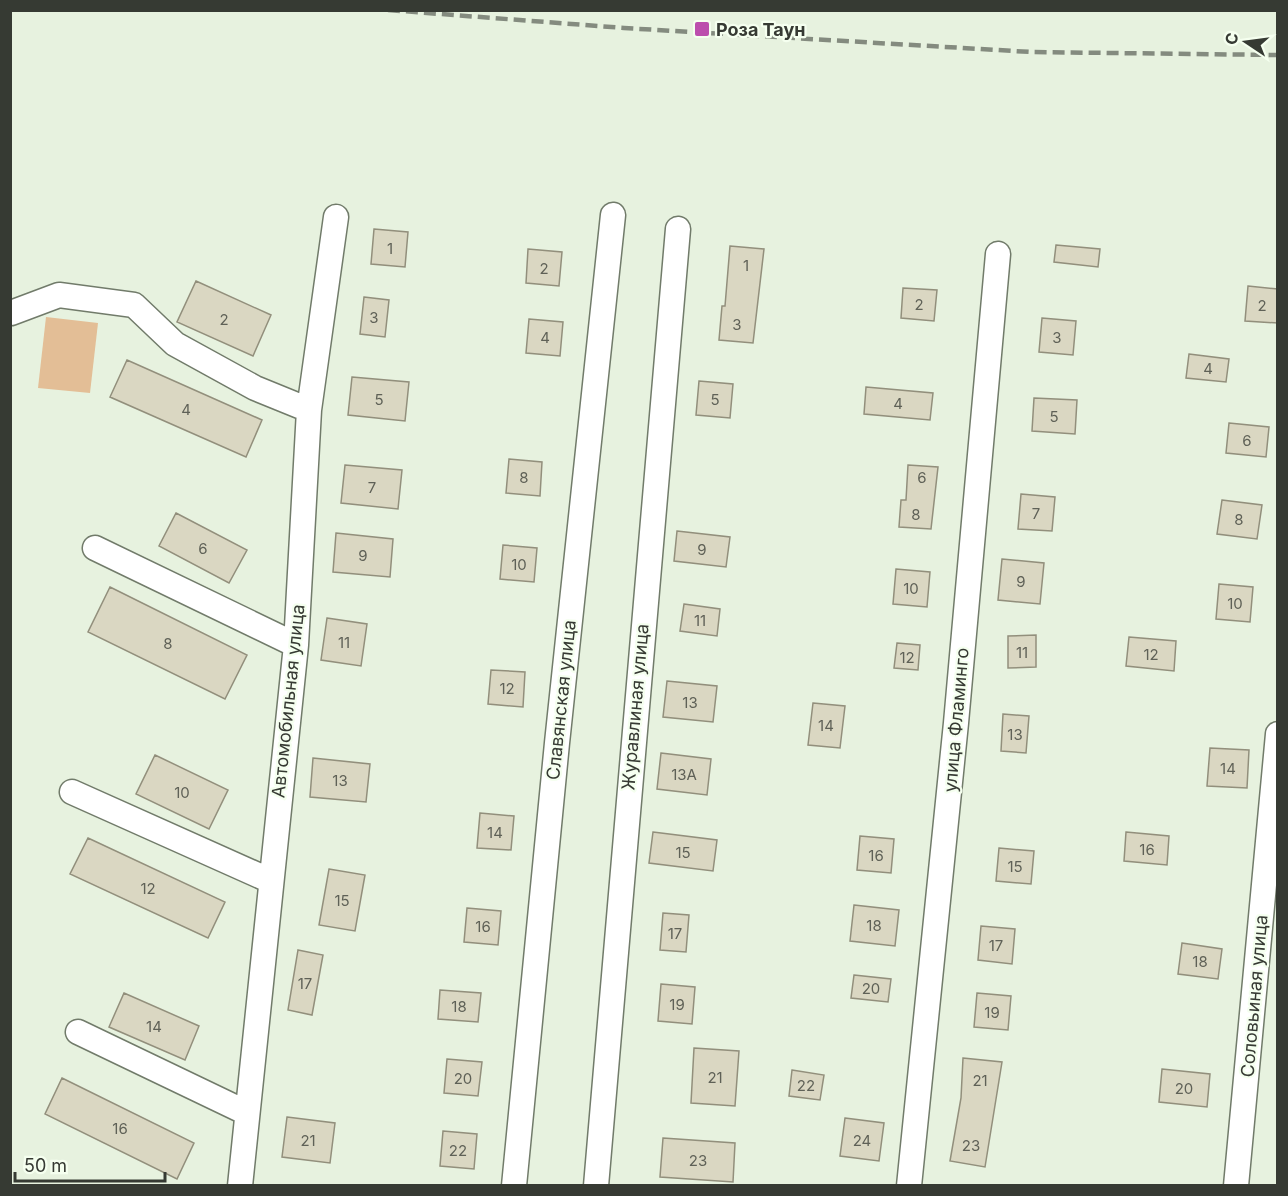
<svg xmlns="http://www.w3.org/2000/svg" width="1288" height="1196" viewBox="0 0 1288 1196" font-family="Inter,sans-serif">
	<rect width="100%" height="100%" fill="#e7f2df"/>
	<path fill="#e3be96" d="M46 317 98 323 90 393 38 388Z"/>
	<path fill="#dad7c2" stroke="#928f7c" stroke-width="1.5" d="M374 229 408 232 405 267 371 264Z
		M1056 245 1100 249 1098 267 1054 262Z
		M730 246 764 249 753 343 719 340 722 306H725Z
		M528 249 562 252 559 286 526 283Z
		M196 281 271 315 253 356 177 322Z
		M1248 286 1278 289V323L1245 321Z
		M903 288 937 290 934 321 901 318Z
		M364 297 389 300 385 337 360 334Z
		M1042 318 1076 321 1073 355 1039 352Z
		M529 319 563 322 560 356 526 353Z
		M1189 354 1229 359 1226 382 1186 378Z
		M127 360 262 420 246 457 110 397Z
		M352 377 409 382 405 421 348 415Z
		M699 381 733 384 730 418 696 415Z
		M866 387 933 393 930 420 864 414Z
		M1034 398 1077 400 1075 434 1032 431Z
		M1229 423 1269 427 1266 457 1226 453Z
		M509 459 542 462 540 496 506 493Z
		M345 465 402 470 398 509 341 503Z
		M908 465 938 467 931 529 899 527 901 500H906Z
		M1021 494 1055 497 1052 531 1018 529Z
		M1222 500 1262 505 1257 539 1217 534Z
		M176 513 247 550 229 583 159 546Z
		M677 531 730 537 726 567 674 561Z
		M336 533 393 539 390 577 333 572Z
		M503 545 537 548 534 582 500 579Z
		M1002 559 1044 563 1040 604 998 600Z
		M896 569 930 572 927 607 893 604Z
		M1219 584 1253 587 1250 622 1216 619Z
		M110 587 247 655 225 699 88 632Z
		M684 604 720 609 717 636 680 631Z
		M327 618 367 624 361 666 321 660Z
		M1036 635V667L1008 668V636Z
		M1129 637 1176 641 1174 671 1126 666Z
		M897 643 920 645 918 670 894 668Z
		M491 670 525 672 523 707 488 704Z
		M667 681 717 686 713 722 663 717Z
		M813 703 845 706 840 748 808 745Z
		M1003 714 1029 716 1026 753 1001 751Z
		M1210 748 1249 750 1247 788 1207 786Z
		M661 753 711 759 707 795 657 789Z
		M155 755 228 790 209 829 136 794Z
		M313 758 370 764 366 802 310 797Z
		M480 813 514 816 511 850 477 848Z
		M653 832 717 840 713 871 649 863Z
		M1126 832 1169 836 1167 865 1124 861Z
		M860 836 894 839 891 873 857 870Z
		M88 838 225 902 208 938 70 874Z
		M999 848 1034 851 1031 884 996 881Z
		M329 869 365 875 355 931 319 925Z
		M854 905 899 910 895 946 850 941Z
		M467 908 501 911 498 945 464 942Z
		M663 913 689 915 686 952 660 950Z
		M981 926 1015 929 1012 964 978 960Z
		M1182 943 1222 949 1218 979 1178 974Z
		M298 950 323 955 312 1015 288 1010Z
		M854 975 891 979 888 1002 851 998Z
		M661 984 695 987 692 1024 658 1021Z
		M440 990 481 993 478 1022 438 1019Z
		M124 993 199 1026 185 1060 109 1027Z
		M977 993 1011 996 1008 1030 974 1027Z
		M694 1048 739 1051 735 1106 691 1103Z
		M963 1058 1002 1062 985 1167 950 1161 961 1098Z
		M447 1059 482 1062 478 1096 444 1093Z
		M1162 1069 1210 1074 1207 1107 1159 1102Z
		M792 1070 824 1075 820 1100 789 1096Z
		M62 1078 194 1143 177 1179 45 1114Z
		M287 1117 335 1123 330 1163 282 1157Z
		M845 1118 884 1123 879 1161 840 1156Z
		M443 1131 477 1134 474 1169 440 1166Z
		M663 1138 735 1143 733 1182 660 1177Z"/>
	<g fill="none" stroke-linecap="round" stroke-linejoin="round">
		<defs>
			<path id="minor" d="M11 313 59 295 134 305 175 344 255 388 309 410
				M95 548 296 645
				M72 792 271 881
				M78 1032 247 1113
				M240 1186 296 645 309 410 336 217
				M514 1186 557 743 613 215
				M596 1186 678 229
				M909 1186 956 723 998 254
				M1236 1186 1278 734"/>
		</defs>
		<use href="#minor" stroke="#717b6a" stroke-width="27"/>
		<use href="#minor" stroke="#fff" stroke-width="24"/>
		<path stroke="#848b7f" stroke-width="4.5" stroke-dasharray="12 6" stroke-linecap="butt" d="M388 10 624 28 1031 52 1278 55"/>
	</g>
	<rect fill="#bc4ead" stroke="#f5ffef" stroke-width="2" x="694" y="21" width="16" height="16" rx="3"/>
	<g text-anchor="middle" dominant-baseline="central" stroke-width="4.5" stroke-linejoin="round" paint-order="stroke">
		<g font-size="15" fill="#5f6157">
			<text x="390" y="248">1</text>
			<text x="746" y="265">1</text>
			<text x="544" y="268">2</text>
			<text x="919" y="304">2</text>
			<text x="1262" y="305">2</text>
			<text x="374" y="317">3</text>
			<text x="224" y="319">2</text>
			<text x="737" y="324">3</text>
			<text x="545" y="337">4</text>
			<text x="1057" y="337">3</text>
			<text x="1208" y="368">4</text>
			<text x="379" y="399">5</text>
			<text x="715" y="399">5</text>
			<text x="898" y="403">4</text>
			<text x="186" y="409">4</text>
			<text x="1054" y="416">5</text>
			<text x="1247" y="440">6</text>
			<text x="524" y="477">8</text>
			<text x="922" y="477">6</text>
			<text x="372" y="487">7</text>
			<text x="1036" y="513">7</text>
			<text x="916" y="514">8</text>
			<text x="1239" y="519">8</text>
			<text x="203" y="548">6</text>
			<text x="702" y="549">9</text>
			<text x="363" y="555">9</text>
			<text x="519" y="564">10</text>
			<text x="1021" y="581">9</text>
			<text x="911" y="588">10</text>
			<text x="1235" y="603">10</text>
			<text x="700" y="620">11</text>
			<text x="344" y="642">11</text>
			<text x="168" y="643">8</text>
			<text x="1022" y="652">11</text>
			<text x="1151" y="654">12</text>
			<text x="907" y="657">12</text>
			<text x="507" y="688">12</text>
			<text x="690" y="702">13</text>
			<text x="826" y="725">14</text>
			<text x="1015" y="734">13</text>
			<text x="1228" y="768">14</text>
			<text x="684" y="774">13А</text>
			<text x="340" y="780">13</text>
			<text x="182" y="792">10</text>
			<text x="495" y="832">14</text>
			<text x="1147" y="849">16</text>
			<text x="683" y="852">15</text>
			<text x="876" y="855">16</text>
			<text x="1015" y="866">15</text>
			<text x="148" y="888">12</text>
			<text x="342" y="900">15</text>
			<text x="874" y="925">18</text>
			<text x="483" y="926">16</text>
			<text x="675" y="933">17</text>
			<text x="996" y="945">17</text>
			<text x="1200" y="961">18</text>
			<text x="305" y="983">17</text>
			<text x="871" y="988">20</text>
			<text x="677" y="1004">19</text>
			<text x="459" y="1006">18</text>
			<text x="992" y="1012">19</text>
			<text x="154" y="1026">14</text>
			<text x="715" y="1077">21</text>
			<text x="463" y="1078">20</text>
			<text x="980" y="1080">21</text>
			<text x="806" y="1085">22</text>
			<text x="1184" y="1088">20</text>
			<text x="120" y="1128">16</text>
			<text x="308" y="1140">21</text>
			<text x="862" y="1140">24</text>
			<text x="971" y="1145">23</text>
			<text x="458" y="1150">22</text>
			<text x="698" y="1160">23</text>
		</g>
		<g font-size="18" font-weight="bold" fill="#363a33" stroke="#f5ffef" text-anchor="start">
			<text x="716" y="29">Роза Таун</text>
		</g>
		<g font-size="18" fill="#363a33" stroke="#f5ffef">
			<text transform="translate(561 700) rotate(-84)">Славянская улица</text>
			<text transform="translate(288 701) rotate(-84)">Автомобильная улица</text>
			<text transform="translate(635 707) rotate(-85)">Журавлиная улица</text>
			<text transform="translate(956 720) rotate(-85)">улица Фламинго</text>
			<text transform="translate(1254 996) rotate(-85)">Соловьиная улица</text>
		</g>
	</g>
	<rect width="1288" height="1196" fill="none" stroke="#363a33" stroke-width="24"/>
	<g transform="translate(1246 42) rotate(283)" stroke="#f5ffef" stroke-width="4.5" paint-order="stroke">
	<path d="M0-4.5L10 22L0 15L-10 22Z" fill="#363a33"/>
	<text y="-9" font-size="16" font-weight="bold" text-anchor="middle" fill="#363a33">С</text>
	</g>
	<path d="M15 1172v9h150v-9" fill="none" stroke="#363a33" stroke-width="3"/>
	<text x="24" y="1172" font-size="18" fill="#363a33" stroke="#f5ffef" stroke-width="4.5" paint-order="stroke">50 m</text>
</svg>
